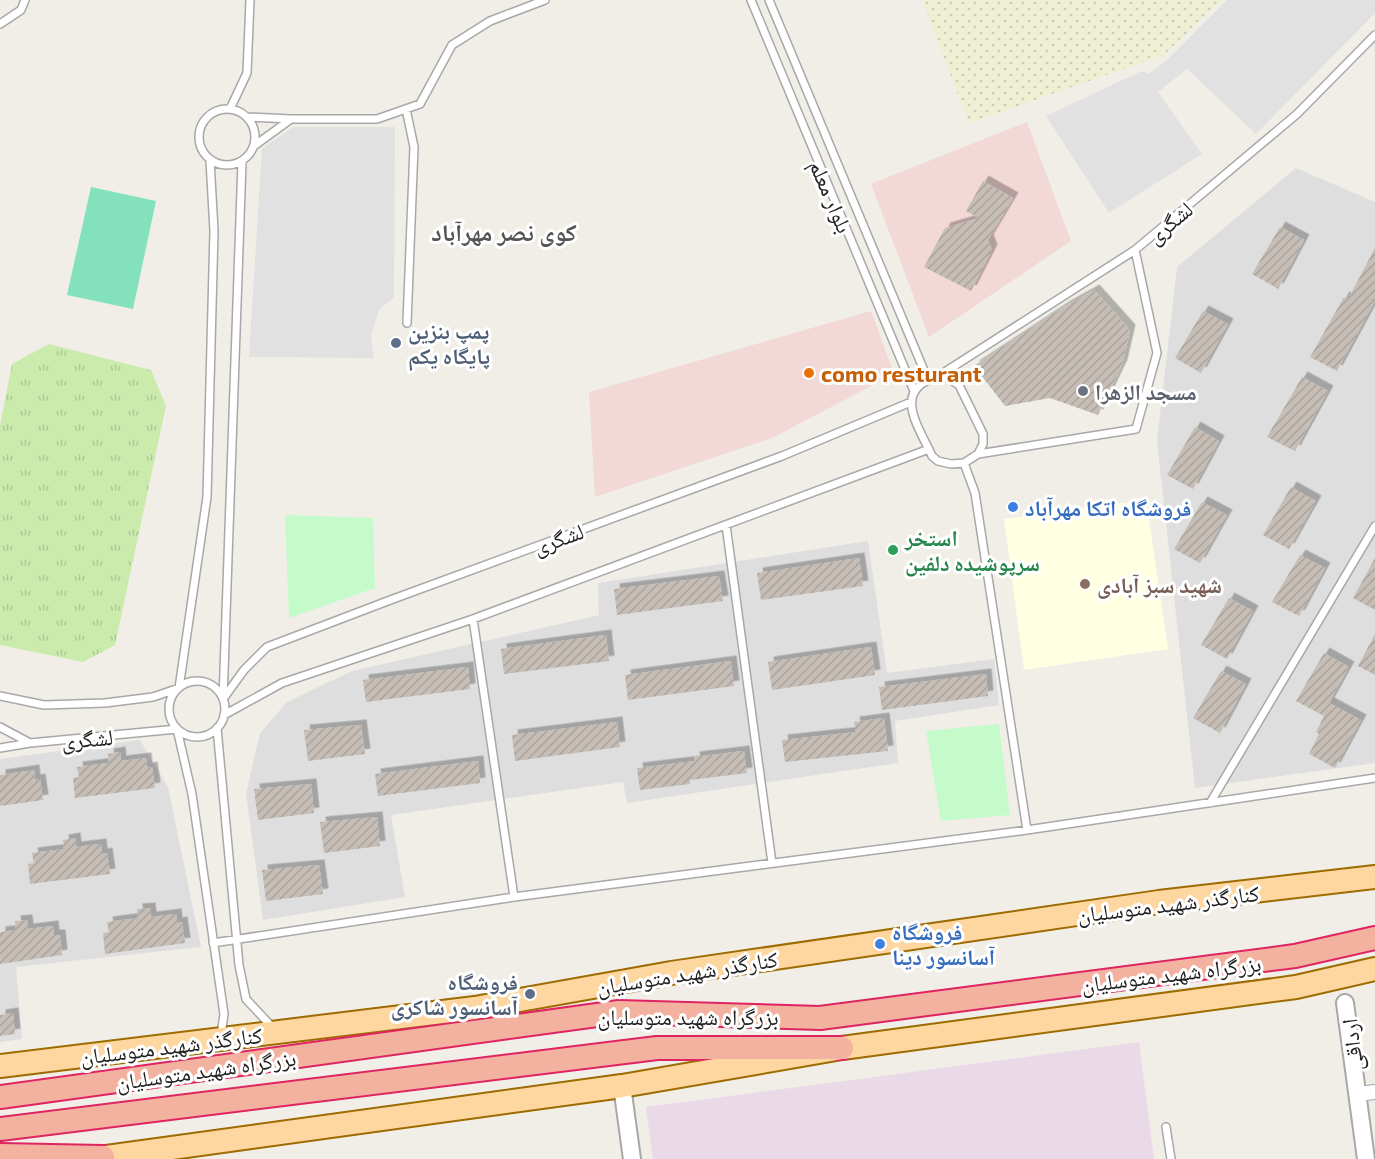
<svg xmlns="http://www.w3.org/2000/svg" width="1375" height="1159" viewBox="0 0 1375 1159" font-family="'Exo 2','Noto Naskh Arabic',sans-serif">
	<defs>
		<pattern id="farmland-dots" width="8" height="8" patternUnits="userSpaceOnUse" patternTransform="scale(1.5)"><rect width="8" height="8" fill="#edf0d2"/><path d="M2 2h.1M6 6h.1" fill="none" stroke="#cbceb4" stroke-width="1.8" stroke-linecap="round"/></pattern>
		<pattern id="grass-tufts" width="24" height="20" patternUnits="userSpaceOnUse" patternTransform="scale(1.5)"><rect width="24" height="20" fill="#cbebad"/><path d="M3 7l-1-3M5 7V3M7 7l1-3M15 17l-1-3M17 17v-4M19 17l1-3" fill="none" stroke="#aec995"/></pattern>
		<pattern id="building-hatch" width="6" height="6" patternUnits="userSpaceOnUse" patternTransform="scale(1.5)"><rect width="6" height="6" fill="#c6beb6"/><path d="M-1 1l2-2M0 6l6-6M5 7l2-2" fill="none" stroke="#aaa39c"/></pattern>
		<filter id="shadow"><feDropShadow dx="5.5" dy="-5.5" stdDeviation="0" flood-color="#0004"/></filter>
	</defs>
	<rect width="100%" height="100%" fill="#f1eee7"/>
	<path fill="#dfdede" d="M1296 168 1375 202V763L1195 788 1157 441 1177 267Z
		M868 541 887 673 994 659 999 705 895 721 898 763 627 803 623 782 391 815 405 897 263 920 246 794 260 733 287 702 352 671 599 615 598 583Z
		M140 740 168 787 201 947 16 967 22 1039 0 1042V759Z"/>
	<path fill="#f2d8d6" d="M1027 122 1071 241 929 337 871 184Z
		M871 311 894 374 772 438 595 497 589 392Z"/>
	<path fill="#ead9e7" d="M1139 1042 1154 1159H653L646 1107Z"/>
	<path fill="#ffffe2" d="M1146 500 1168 649 1024 670 1004 519Z"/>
	<path fill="url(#farmland-dots)" d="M922 0H1221L1164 55 969 123Z"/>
	<path fill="url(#grass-tufts)" d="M49 344 151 370 166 406 115 645 83 662 0 645V425L12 364Z"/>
	<path fill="#c5fbca" d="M285 515 373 518 375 588 289 618Z
		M999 724 1010 815 941 821 926 731Z"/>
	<path fill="#84e1be" d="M91 187 156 201 133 309 67 295Z"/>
	<path fill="#e1e1e1" d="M1227 0H1375V13L1256 134 1187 69 1158 92 1202 154 1109 213 1046 116 1142 71 1149 74 1169 58Z
		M293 127H395L394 297 379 310 371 335 374 358 249 357 262 149Z"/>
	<path fill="url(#building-hatch)" filter="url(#shadow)" d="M983 181 1013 198 988 240 992 250 971 291 924 267 945 228 979 218 966 211Z
		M1280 227 1304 240 1278 289 1252 274Z
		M1375 248V301L1337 371 1310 357 1344 297 1348 299Z
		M1094 290 1130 330 1122 365 1098 415 1050 398 1005 406 974 366 1065 306Z
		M1203 311 1228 324 1201 373 1175 358Z
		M1302 377 1328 391 1295 451 1267 437Z
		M1195 427 1219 441 1193 489 1167 475Z
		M1291 487 1316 501 1289 549 1263 535Z
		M1202 502 1227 515 1200 563 1174 549Z
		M1300 555 1325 568 1299 616 1272 602Z
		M859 558 863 586 761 600 757 573Z
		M1375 558V610L1353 598Z
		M719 576 723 601 617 615 614 589Z
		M1229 598 1253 611 1227 659 1201 645Z
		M1375 634V675L1358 666Z
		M606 635 609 661 504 674 501 649Z
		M871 647 875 675 772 690 768 662Z
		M1324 653 1349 667 1329 703 1361 720 1335 768 1309 754 1319 734 1316 732 1324 716 1296 701Z
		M731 661 734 686 628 700 625 675Z
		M468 667 470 689 366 702 363 680Z
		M1221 671 1246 684 1220 733 1193 718Z
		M986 674 988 696 882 710 879 687Z
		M884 718 888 751 785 762 782 740 856 732 854 722Z
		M617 722 620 747 515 761 512 735Z
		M361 725 365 754 308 761 304 730Z
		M744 751 747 773 690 780V784L640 790 637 768 695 761 694 757Z
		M120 752 121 761 146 758 147 768 152 767 155 788 75 798 73 778 79 777 77 767 109 763 108 754Z
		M478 761 480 783 378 796 375 774Z
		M34 770 35 780 40 779 43 800 0 806V775Z
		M311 784 314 813 258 820 254 789Z
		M377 817 380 846 324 853 320 822Z
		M75 838 76 847 101 844 102 854 107 853 110 874 30 884 28 864 34 863 32 853 64 849 63 840Z
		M319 865 323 894 266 901 262 870Z
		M150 908 151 917 176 914 177 923 182 922 185 943 105 954 103 933 109 932 107 922 138 918 137 909Z
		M27 920 28 929 53 926 54 935H60L62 955 0 964V932L16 930 15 921Z
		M13 1013 15 1034 0 1036V1015Z"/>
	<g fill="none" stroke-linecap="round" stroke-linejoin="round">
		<defs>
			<path id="service" d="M751 0 914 391
				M769 0 928 380
				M0 24 21 10 25 0
				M199 137a28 28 0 1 1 56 0a28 28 0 1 1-56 0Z
				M230 109 247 73 250 0
				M406 109 414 147 407 323
				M247 117 291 119 254 146
				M291 119H377L420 104 452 45 490 21 545 0
				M937 377 1135 250 1297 114 1375 35
				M937 377 948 378 959 385 983 434V444L978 454 964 463 951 464 938 461 932 456C919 427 891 390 937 377Z
				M978 454 1136 429 1157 353 1135 250
				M964 463 975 493 1027 830
				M726 525 772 863
				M473 619 514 897
				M169 709a28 28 0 1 1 56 0a28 28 0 1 1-56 0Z
				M0 696 44 705 105 703 153 697 179 688 207 497 214 231 210 160
				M223 699 244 670 267 647 393 599 782 456 911 402
				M223 699 242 162
				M224 715 282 683 473 619 929 449
				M0 727 30 743 177 729 192 794 224 1014 221 1035
				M217 728 239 965 246 999 272 1027
				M0 748 30 743
				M1210 803 1375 526
				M213 943 514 897 1027 830 1375 778
				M1166 1127 1171 1159"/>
			<path id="minor" d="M1357 1094 1375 1092"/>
			<path id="tertiary" d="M1345 1003 1366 1159
				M622 1086 632 1159"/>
			<path id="primary" d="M0 1066 475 1008 671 973 1159 902 1375 877
				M92 1159 622 1086 842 1048 1296 987 1375 969"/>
			<path id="trunk" d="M0 1097 619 1012 820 1018 1295 956 1375 938
				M0 1129 657 1048H842
				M0 1155 103 1157"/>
		</defs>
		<use href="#service" stroke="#a8a8a8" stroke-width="10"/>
		<use href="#minor" stroke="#a8a8a8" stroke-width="16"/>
		<use href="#tertiary" stroke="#a8a8a8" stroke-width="20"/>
		<use href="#primary" stroke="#9d6b00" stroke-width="26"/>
		<use href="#trunk" stroke="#df2462" stroke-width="26"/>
		<use href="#service" stroke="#fff" stroke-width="7"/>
		<use href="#minor" stroke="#fff" stroke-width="14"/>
		<use href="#tertiary" stroke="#fff" stroke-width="16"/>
		<use href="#primary" stroke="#fdd6a0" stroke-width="22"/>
		<use href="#trunk" stroke="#f3b29f" stroke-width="22"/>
	</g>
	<g fill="#5c6f8a" stroke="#fff" stroke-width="2">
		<circle cx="396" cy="343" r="6"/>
		<circle cx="530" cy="994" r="6"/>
	</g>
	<circle fill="#e8710a" stroke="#fff" stroke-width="2" cx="809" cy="373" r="6"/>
	<circle fill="#6b7280" stroke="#fff" stroke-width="2" cx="1083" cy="391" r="6"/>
	<g fill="#3f7fe0" stroke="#fff" stroke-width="2">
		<circle cx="1013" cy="507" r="6"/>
		<circle cx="880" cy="944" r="6"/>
	</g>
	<circle fill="#2e9e5b" stroke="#fff" stroke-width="2" cx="893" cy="550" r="6"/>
	<circle fill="#8d6e63" stroke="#fff" stroke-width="2" cx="1085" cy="584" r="6"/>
	<g text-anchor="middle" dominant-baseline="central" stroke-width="6" stroke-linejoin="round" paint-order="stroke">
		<g font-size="22" fill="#212121" stroke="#fff">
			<text transform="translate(832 196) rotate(67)">بلوار معلم</text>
			<text transform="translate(1169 222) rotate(-40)">لشگری</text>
			<text transform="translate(558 538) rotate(-20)">لشگری</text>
			<text transform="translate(87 738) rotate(-5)">لشگری</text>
			<text transform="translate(1168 903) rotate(-7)">کنارگذر شهید متوسلیان</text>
			<text transform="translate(687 972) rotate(-9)">کنارگذر شهید متوسلیان</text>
			<text transform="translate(1171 973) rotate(-7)">بزرگراه شهید متوسلیان</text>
			<text x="688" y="1016">بزرگراه شهید متوسلیان</text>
			<text transform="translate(171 1045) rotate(-7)">کنارگذر شهید متوسلیان</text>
			<text transform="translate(1351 1045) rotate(-97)">ارداقی</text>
			<text transform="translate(206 1069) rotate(-8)">بزرگراه شهید متوسلیان</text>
		</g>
		<g font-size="22" font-weight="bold" fill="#4e5e75" stroke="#fff" text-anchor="start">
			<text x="408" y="330">پمپ بنزين<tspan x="408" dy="25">پايگاه يكم</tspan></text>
			<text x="518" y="981" text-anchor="end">فروشگاه<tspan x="518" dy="25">آسانسور شاکری</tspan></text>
		</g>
		<g font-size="22" font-weight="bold" fill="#c56008" stroke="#fff" text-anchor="start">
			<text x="821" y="373">como resturant</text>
		</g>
		<g font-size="22" font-weight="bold" fill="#5b616d" stroke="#fff" text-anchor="start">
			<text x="1095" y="391">مسجد الزهرا</text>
		</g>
		<g font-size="22" font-weight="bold" fill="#366cbe" stroke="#fff" text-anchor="start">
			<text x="1025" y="507">فروشگاه اتکا مهرآباد</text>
			<text x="892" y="931">فروشگاه<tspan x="892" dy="25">آسانسور دینا</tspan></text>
		</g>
		<g font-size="22" font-weight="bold" fill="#27864d" stroke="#fff" text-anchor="start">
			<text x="905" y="537">استخر<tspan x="905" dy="25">سرپوشیده دلفین</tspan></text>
		</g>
		<g font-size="22" font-weight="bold" fill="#785e54" stroke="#fff" text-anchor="start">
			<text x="1097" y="584">شهید سبز آبادی</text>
		</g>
		<g font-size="24" font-weight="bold" fill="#545454" stroke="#fff">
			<text x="504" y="231">کوی نصر مهرآباد</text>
		</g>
	</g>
</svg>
